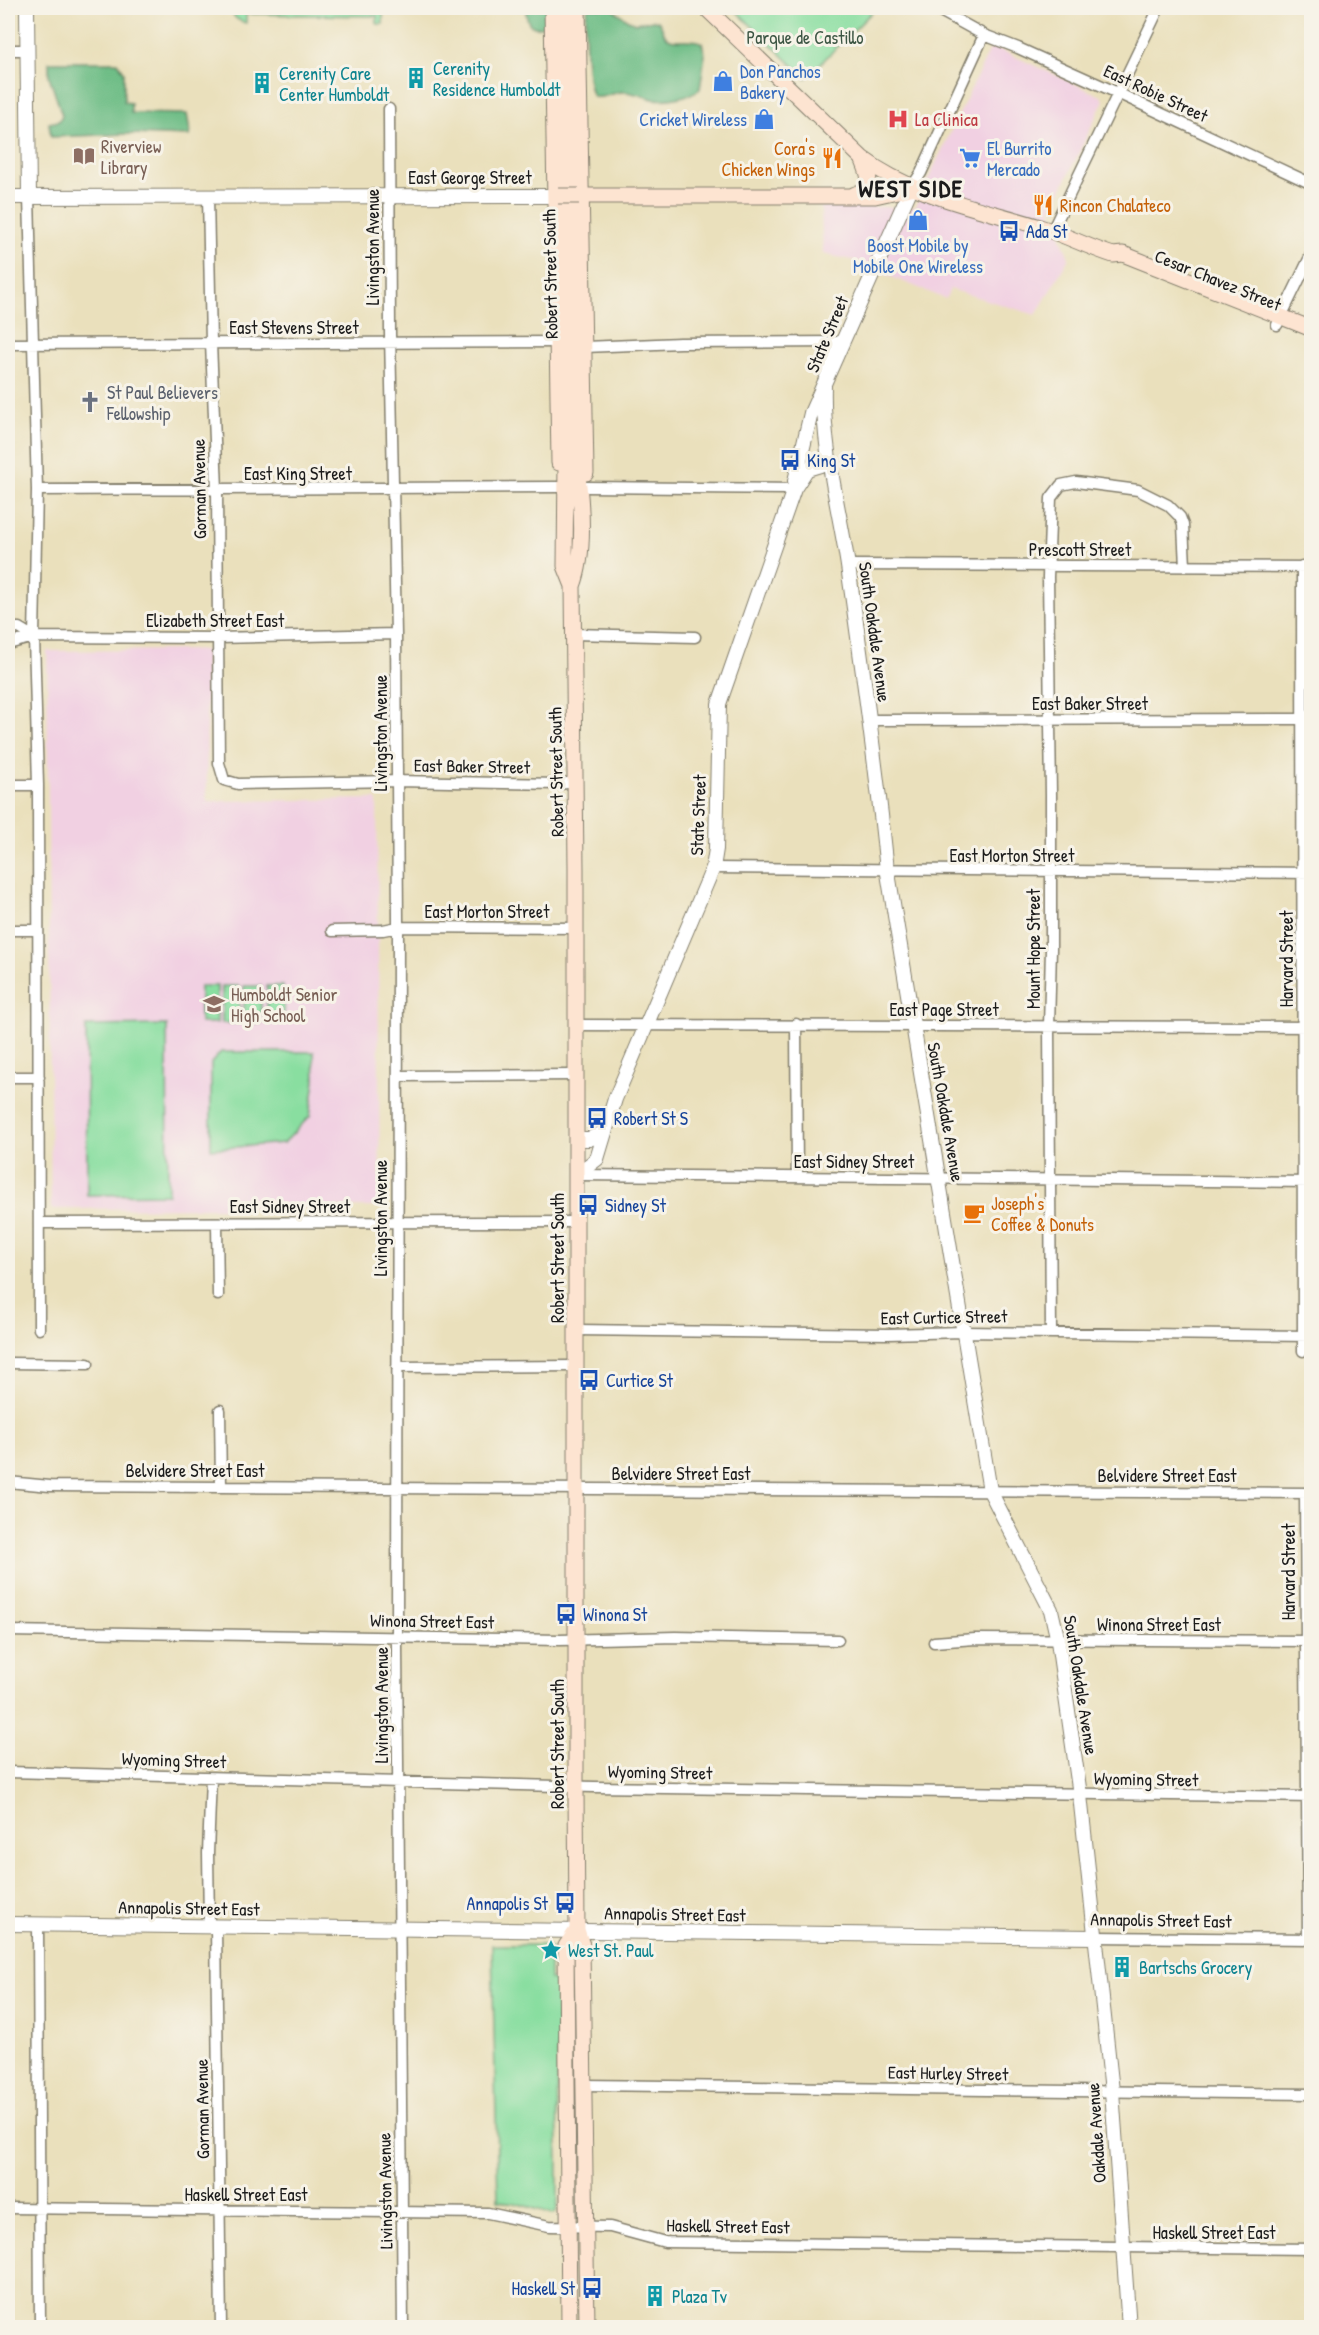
<svg xmlns="http://www.w3.org/2000/svg" width="1319" height="2335" viewBox="0 0 1319 2335" font-family="'Patrick Hand',sans-serif">
	<rect width="100%" height="100%" fill="#f7f3e8"/>
	<filter id="ink" filterUnits="userSpaceOnUse"><feTurbulence type="fractalNoise" baseFrequency=".0167" numOctaves="2"/><feDisplacementMap in="SourceGraphic" scale="12" xChannelSelector="R" yChannelSelector="G"/><feConvolveMatrix kernelMatrix="1 2 1 2 8 2 1 2 1" color-interpolation-filters="sRGB"/></filter>
	<filter id="wash" filterUnits="userSpaceOnUse"><feTurbulence type="fractalNoise" baseFrequency=".008" numOctaves="4" result="noise"/><feDisplacementMap in="SourceGraphic" scale="24" xChannelSelector="R" yChannelSelector="G"/><feGaussianBlur stdDeviation="1.35" result="paint"/><feColorMatrix in="noise" values="0 0 0 0 0 0 0 0 0 0 0 0 0 0 0 0 0 1.4 0 .05"/><feComposite in="paint" operator="in"/></filter>
	<g filter="url(#wash)">
		<rect width="100%" height="100%" fill="#eae0bc"/>
		<path fill="#f1d0e2" d="M994 47 1101 96 1104 100 1051 211 1069 258 1036 315 950 289 946 299 887 275 862 262 823 254 821 207H915L989 51Z
			M206 650 207 801 377 799 380 1207 51 1209 47 651Z"/>
		<path fill="#89dea0" stroke="#527d5e" stroke-width="1.5" d="M240 8H383V24H377V16L246 14V23C237 20 233 18 232 9L240 11Z
			M733 8H876L806 78Z
			M200 986H217V1023H200Z
			M222 986H239V1023H222Z
			M244 986H261V1023H244Z
			M267 986H283L284 1023H267Z
			M167 1025 168 1194 87 1195 86 1026Z
			M221 1052H314L315 1080 310 1116 284 1143 211 1149V1063Z
			M492 1945H546L554 1950 555 1962 550 1964V1979L557 1980 558 2200 556 2213 553 2214 515 2203 498 2201Z"/>
		<path fill="#6ebd86" stroke="#456c51" stroke-width="1.5" d="M526 8H547L546 25C530 32 526 22 526 8Z
			M588 8H611L628 20 636 23 653 20 658 21C662 25 662 30 665 35 672 45 691 36 702 43L705 55 700 89C690 97 662 102 649 98 640 95 631 91 621 92 611 93 603 99 593 97 586 84 583 20 588 8Z
			M49 62H118L124 72V102L131 103V113L187 114 190 131 189 136 129 134 51 137 49 123 59 121 62 115 49 76Z"/>
	</g>
	<g filter="url(#ink)">
		<g fill="none" stroke-linecap="round" stroke-linejoin="round">
			<defs>
				<path id="minor" d="M935 8 984 35 1018 48 1111 90 1312 184
					M1306 8 1312 10
					M8 50H27
					M389 109 390 333 396 634 398 920 397 1647 403 2328
					M911 188 921 173 984 35
					M29 197 37 490 34 637 38 785 39 1329
					M208 197 211 343 217 489 219 763 224 780 238 784 396 781 559 784 575 782
					M1052 231 1159 8
					M1277 325 1312 253
					M8 344 557 342
					M585 347 680 343 842 342
					M586 487 794 489
					M37 490 559 487
					M848 565 1312 567
					M1302 566 1303 1351
					M8 628H19L34 637
					M573 634 695 637
					M8 644 34 637 218 638 396 634
					M869 720 1312 719
					M8 785H38
					M713 868 1312 873
					M8 930H37
					M332 931 383 930 398 927 576 928
					M796 1024 797 1177
					M576 1025 1312 1027
					M398 1076 576 1075
					M8 1077H39
					M576 1175 1312 1182
					M40 1223 576 1222
					M217 1223 218 1295
					M576 1330 888 1334 963 1332 1312 1336
					M1051 1333 1049 1027 1051 949V795L1048 577 1051 498 1061 485 1076 482 1138 490 1168 505 1180 517 1183 525 1185 566
					M8 1363 88 1364
					M397 1367 577 1366
					M220 1410 221 1487
					M8 1482 50 1486 221 1487 1312 1493
					M1305 1493 1308 1939
					M8 1631 560 1640 675 1637 838 1640
					M934 1642 975 1639 1312 1641
					M8 1772 594 1787 1312 1797
					M38 1925 40 2328
					M209 1927 208 1853 211 1778
					M216 1927 221 2328
					M1094 1937 1312 1939
					M584 2085 1312 2094
					M8 2208 488 2213 549 2226 610 2227 665 2242 1312 2249"/>
				<path id="tertiary" d="M27 8 29 197
					M8 197 555 196
					M824 386C822 447 839 507 848 566 862 664 876 762 886 861L990 1491 1051 1610 1058 1641 1080 1795 1112 2091 1129 2328
					M795 481 811 413 911 188
					M576 1139H589L603 1133
					M576 1175 597 1159 615 1099 713 868 716 849 719 704 794 489 807 469 830 462
					M8 1924 1094 1937"/>
				<path id="secondary" d="M552 8 559 463
					M566 8 571 432 566 463 565 566 573 586
					M578 8 586 473
					M706 8 862 158C914 197 979 208 1040 227 1065 235 1088 247 1113 255L1123 254 1312 329
					M853 195C876 187 869 176 862 158
					M579 196H875L911 188
					M571 432C579 475 589 545 573 586L576 868V1787L577 1930 582 1945 587 2328
					M569 2328 566 1946 577 1930"/>
			</defs>
			<use href="#minor" stroke="#837e6c" stroke-width="13"/>
			<use href="#tertiary" stroke="#837e6c" stroke-width="16"/>
			<use href="#secondary" stroke="#837e6c" stroke-width="17"/>
			<use href="#minor" stroke="#fff" stroke-width="10"/>
			<use href="#tertiary" stroke="#fff" stroke-width="14"/>
			<use href="#secondary" stroke="#fde4d1" stroke-width="15"/>
			<defs>
				<path id="secondary-bridge" d="M558 196H579"/>
			</defs>
			<use href="#secondary-bridge" stroke="#837e6c" stroke-width="17" stroke-linecap="butt"/>
			<use href="#secondary-bridge" stroke="#fde4d1" stroke-width="15"/>
		</g>
	</g>
	<defs>
		<symbol id="building-bare" viewBox="-9 -9 18 18"><path d="M-4-6H4V6H1V3H-1V6H-4ZM-2.5-4.3h1.7v1.8h-1.7ZM.8-4.3h1.7v1.8H.8ZM-2.5-1h1.7V.8h-1.7ZM.8-1h1.7V.8H.8Z" fill="#0f9aa8" stroke="#f7f3e8" stroke-width="2.5" paint-order="stroke"/></symbol>
		<symbol id="shop-bare" viewBox="-9 -9 18 18"><path d="M-5-2.5h2.3a2.7 3.5 0 0 1 5.4 0H5L5.5 6h-11ZM-1.5-2.5h3a1.5 2.3 0 0 0-3 0Z" fill="#3f7fe0" stroke="#f7f3e8" stroke-width="2.5" paint-order="stroke"/></symbol>
		<symbol id="hospital-bare" viewBox="-9 -9 18 18"><path d="M-5-5h3v3.5h4V-5h3V5h-3V1.5h-4V5h-3Z" fill="#e0444e" stroke="#f7f3e8" stroke-width="2.5" paint-order="stroke"/></symbol>
		<symbol id="library-bare" viewBox="-9 -9 18 18"><path d="M-6-4Q-3-5.5-.7-3.5V5Q-3 3-6 4ZM6-4Q3-5.5 .7-3.5V5Q3 3 6 4Z" fill="#8d6e63" stroke="#f7f3e8" stroke-width="2.5" paint-order="stroke"/></symbol>
		<symbol id="restaurant-bare" viewBox="-9 -9 18 18"><path d="M-5-6h1v4h1v-4h1v4h1v-4h1v5L-1.5 .5V6h-2V.5L-5-1ZM5-6V6H3V1.5H1.5Q1.5-4 5-6Z" fill="#e8710a" stroke="#f7f3e8" stroke-width="2.5" paint-order="stroke"/></symbol>
		<symbol id="supermarket-bare" viewBox="-9 -9 18 18"><path d="M-6-5.5h2.5l.6 2H6L4.5 2H-2.5L-4.4-4H-6ZM-1.5 3.2a1.3 1.3 0 1 0 .1 0ZM3 3.2a1.3 1.3 0 1 0 .1 0Z" fill="#3f7fe0" stroke="#f7f3e8" stroke-width="2.5" paint-order="stroke"/></symbol>
		<symbol id="bus-bare" viewBox="-9 -9 18 18"><path d="M-5-6H5V4H4V6H2V4H-2V6H-4V4H-5ZM-3.5-4V0h7V-4ZM-3.5 1.2v1.5H-2V1.2ZM2 1.2v1.5H3.5V1.2Z" fill="#1a4fb4" stroke="#f7f3e8" stroke-width="2.5" paint-order="stroke"/></symbol>
		<symbol id="church-bare" viewBox="-9 -9 18 18"><path d="M-1.2-6h2.4v3.5h3.3v2.4h-3.3V6h-2.4V-.1h-3.3v-2.4h3.3Z" fill="#6b7280" stroke="#f7f3e8" stroke-width="2.5" paint-order="stroke"/></symbol>
		<symbol id="school-bare" viewBox="-9 -9 18 18"><path d="M0-5L7-2L0 1L-7-2ZM-4 1L0 2.5L4 1V4Q0 6-4 4Z" fill="#8d6e63" stroke="#f7f3e8" stroke-width="2.5" paint-order="stroke"/></symbol>
		<symbol id="cafe-bare" viewBox="-9 -9 18 18"><path d="M-5.5-4.5H6V0H3Q3 3.5 0 3.5H-2.5Q-5.5 3.5-5.5 0ZM3-3.2v2h1.7v-2ZM-6 4.5H4V6H-6Z" fill="#e8710a" stroke="#f7f3e8" stroke-width="2.5" paint-order="stroke"/></symbol>
		<symbol id="sight-bare" viewBox="-9 -9 18 18"><path d="M0-6L1.8-2.2L6-1.7L2.9 1.2L3.7 5.4L0 3.3L-3.7 5.4L-2.9 1.2L-6-1.7L-1.8-2.2Z" fill="#0f9aa8" stroke="#f7f3e8" stroke-width="2.5" paint-order="stroke"/></symbol>
	</defs>
	<g fill-rule="evenodd">
		<use href="#building-bare" x="401" y="63" width="30" height="30"/>
		<use href="#shop-bare" x="708" y="66" width="30" height="30"/>
		<use href="#building-bare" x="247" y="68" width="30" height="30"/>
		<use href="#shop-bare" x="749" y="104" width="30" height="30"/>
		<use href="#hospital-bare" x="883" y="104" width="30" height="30"/>
		<use href="#library-bare" x="69" y="141" width="30" height="30"/>
		<use href="#restaurant-bare" x="817" y="143" width="30" height="30"/>
		<use href="#supermarket-bare" x="955" y="143" width="30" height="30"/>
		<use href="#restaurant-bare" x="1028" y="190" width="30" height="30"/>
		<use href="#shop-bare" x="903" y="205" width="30" height="30"/>
		<use href="#bus-bare" x="994" y="216" width="30" height="30"/>
		<use href="#church-bare" x="75" y="387" width="30" height="30"/>
		<use href="#bus-bare" x="775" y="445" width="30" height="30"/>
		<use href="#school-bare" x="199" y="989" width="30" height="30"/>
		<use href="#bus-bare" x="582" y="1103" width="30" height="30"/>
		<use href="#bus-bare" x="573" y="1190" width="30" height="30"/>
		<use href="#cafe-bare" x="959" y="1198" width="30" height="30"/>
		<use href="#bus-bare" x="574" y="1365" width="30" height="30"/>
		<use href="#bus-bare" x="551" y="1599" width="30" height="30"/>
		<use href="#bus-bare" x="550" y="1888" width="30" height="30"/>
		<use href="#sight-bare" x="536" y="1935" width="30" height="30"/>
		<use href="#building-bare" x="1107" y="1952" width="30" height="30"/>
		<use href="#bus-bare" x="577" y="2273" width="30" height="30"/>
		<use href="#building-bare" x="640" y="2281" width="30" height="30"/>
	</g>
	<g text-anchor="middle" dominant-baseline="central" stroke-width="6" stroke-linejoin="round" paint-order="stroke">
		<g font-size="18" fill="#3d5644" stroke="#f7f3e8">
			<text x="805" y="37">Parque de Castillo</text>
		</g>
		<g font-size="18" fill="#0d838f" stroke="#f7f3e8" text-anchor="start">
			<text x="433" y="68">Cerenity<tspan x="433" dy="21">Residence Humboldt</tspan></text>
			<text x="279" y="73">Cerenity Care<tspan x="279" dy="21">Center Humboldt</tspan></text>
			<text x="568" y="1950">West St. Paul</text>
			<text x="1139" y="1967">Bartschs Grocery</text>
			<text x="672" y="2296">Plaza Tv</text>
		</g>
		<g font-size="18" fill="#366cbe" stroke="#f7f3e8" text-anchor="start">
			<text x="740" y="71">Don Panchos<tspan x="740" dy="21">Bakery</tspan></text>
			<text x="747" y="119" text-anchor="end">Cricket Wireless</text>
			<text x="987" y="148">El Burrito<tspan x="987" dy="21">Mercado</tspan></text>
			<text x="918" y="245" text-anchor="middle">Boost Mobile by<tspan x="918" dy="21">Mobile One Wireless</tspan></text>
		</g>
		<g font-size="18" fill="#1c1c1c" stroke="#f7f3e8">
			<text transform="translate(1156 93) rotate(25)">East Robie Street</text>
			<text x="470" y="177">East George Street</text>
			<text transform="translate(372 247) rotate(-90)">Livingston Avenue</text>
			<text transform="translate(550 274) rotate(-91)">Robert Street South</text>
			<text transform="translate(1218 280) rotate(22)">Cesar Chavez Street</text>
			<text x="294" y="327">East Stevens Street</text>
			<text transform="translate(827 334) rotate(-67)">State Street</text>
			<text x="298" y="473">East King Street</text>
			<text transform="translate(199 489) rotate(-91)">Gorman Avenue</text>
			<text x="1080" y="549">Prescott Street</text>
			<text x="215" y="620">Elizabeth Street East</text>
			<text transform="translate(875 632) rotate(82)">South Oakdale Avenue</text>
			<text x="1090" y="703">East Baker Street</text>
			<text transform="translate(380 733) rotate(-90)">Livingston Avenue</text>
			<text transform="translate(472 766) rotate(1)">East Baker Street</text>
			<text transform="translate(556 772) rotate(-91)">Robert Street South</text>
			<text transform="translate(698 815) rotate(-88)">State Street</text>
			<text x="1012" y="855">East Morton Street</text>
			<text x="487" y="911">East Morton Street</text>
			<text transform="translate(1033 949) rotate(-90)">Mount Hope Street</text>
			<text transform="translate(1286 959) rotate(-90)">Harvard Street</text>
			<text x="944" y="1009">East Page Street</text>
			<text transform="translate(946 1112) rotate(80)">South Oakdale Avenue</text>
			<text x="854" y="1161">East Sidney Street</text>
			<text x="290" y="1206">East Sidney Street</text>
			<text transform="translate(380 1218) rotate(-90)">Livingston Avenue</text>
			<text transform="translate(557 1258) rotate(-90)">Robert Street South</text>
			<text transform="translate(944 1317) rotate(-1)">East Curtice Street</text>
			<text x="195" y="1470">Belvidere Street East</text>
			<text x="681" y="1473">Belvidere Street East</text>
			<text x="1167" y="1475">Belvidere Street East</text>
			<text transform="translate(1288 1572) rotate(-90)">Harvard Street</text>
			<text transform="translate(432 1621) rotate(1)">Winona Street East</text>
			<text x="1159" y="1624">Winona Street East</text>
			<text transform="translate(1081 1685) rotate(81)">South Oakdale Avenue</text>
			<text transform="translate(381 1705) rotate(-90)">Livingston Avenue</text>
			<text transform="translate(557 1744) rotate(-90)">Robert Street South</text>
			<text transform="translate(174 1760) rotate(2)">Wyoming Street</text>
			<text transform="translate(660 1772) rotate(1)">Wyoming Street</text>
			<text transform="translate(1146 1779) rotate(1)">Wyoming Street</text>
			<text transform="translate(189 1908) rotate(1)">Annapolis Street East</text>
			<text transform="translate(675 1914) rotate(1)">Annapolis Street East</text>
			<text transform="translate(1161 1920) rotate(1)">Annapolis Street East</text>
			<text transform="translate(948 2073) rotate(1)">East Hurley Street</text>
			<text transform="translate(202 2109) rotate(-91)">Gorman Avenue</text>
			<text transform="translate(1096 2133) rotate(-94)">Oakdale Avenue</text>
			<text transform="translate(385 2191) rotate(-91)">Livingston Avenue</text>
			<text x="246" y="2194">Haskell Street East</text>
			<text transform="translate(728 2226) rotate(1)">Haskell Street East</text>
			<text x="1214" y="2232">Haskell Street East</text>
		</g>
		<g font-size="18" fill="#be3a42" stroke="#f7f3e8" text-anchor="start">
			<text x="915" y="119">La Clinica</text>
		</g>
		<g font-size="18" fill="#785e54" stroke="#f7f3e8" text-anchor="start">
			<text x="101" y="146">Riverview<tspan x="101" dy="21">Library</tspan></text>
			<text x="231" y="994">Humboldt Senior<tspan x="231" dy="21">High School</tspan></text>
		</g>
		<g font-size="18" fill="#c56008" stroke="#f7f3e8" text-anchor="start">
			<text x="815" y="148" text-anchor="end">Cora's<tspan x="815" dy="21">Chicken Wings</tspan></text>
			<text x="1060" y="205">Rincon Chalateco</text>
			<text x="991" y="1203">Joseph's<tspan x="991" dy="21">Coffee &amp; Donuts</tspan></text>
		</g>
		<g font-size="18" fill="#164399" stroke="#f7f3e8" text-anchor="start">
			<text x="1026" y="231">Ada St</text>
			<text x="807" y="460">King St</text>
			<text x="614" y="1118">Robert St S</text>
			<text x="605" y="1205">Sidney St</text>
			<text x="606" y="1380">Curtice St</text>
			<text x="583" y="1614">Winona St</text>
			<text x="548" y="1903" text-anchor="end">Annapolis St</text>
			<text x="575" y="2288" text-anchor="end">Haskell St</text>
		</g>
		<g font-size="18" fill="#5b616d" stroke="#f7f3e8" text-anchor="start">
			<text x="107" y="392">St Paul Believers<tspan x="107" dy="21">Fellowship</tspan></text>
		</g>
		<g font-size="24" font-weight="bold" letter-spacing="1.5" fill="#1c1c1c" stroke="#f7f3e8">
			<text x="911" y="188">WEST SIDE</text>
		</g>
	</g>
	<rect width="1319" height="2335" fill="none" stroke="#f7f3e8" stroke-width="30"/>
</svg>
